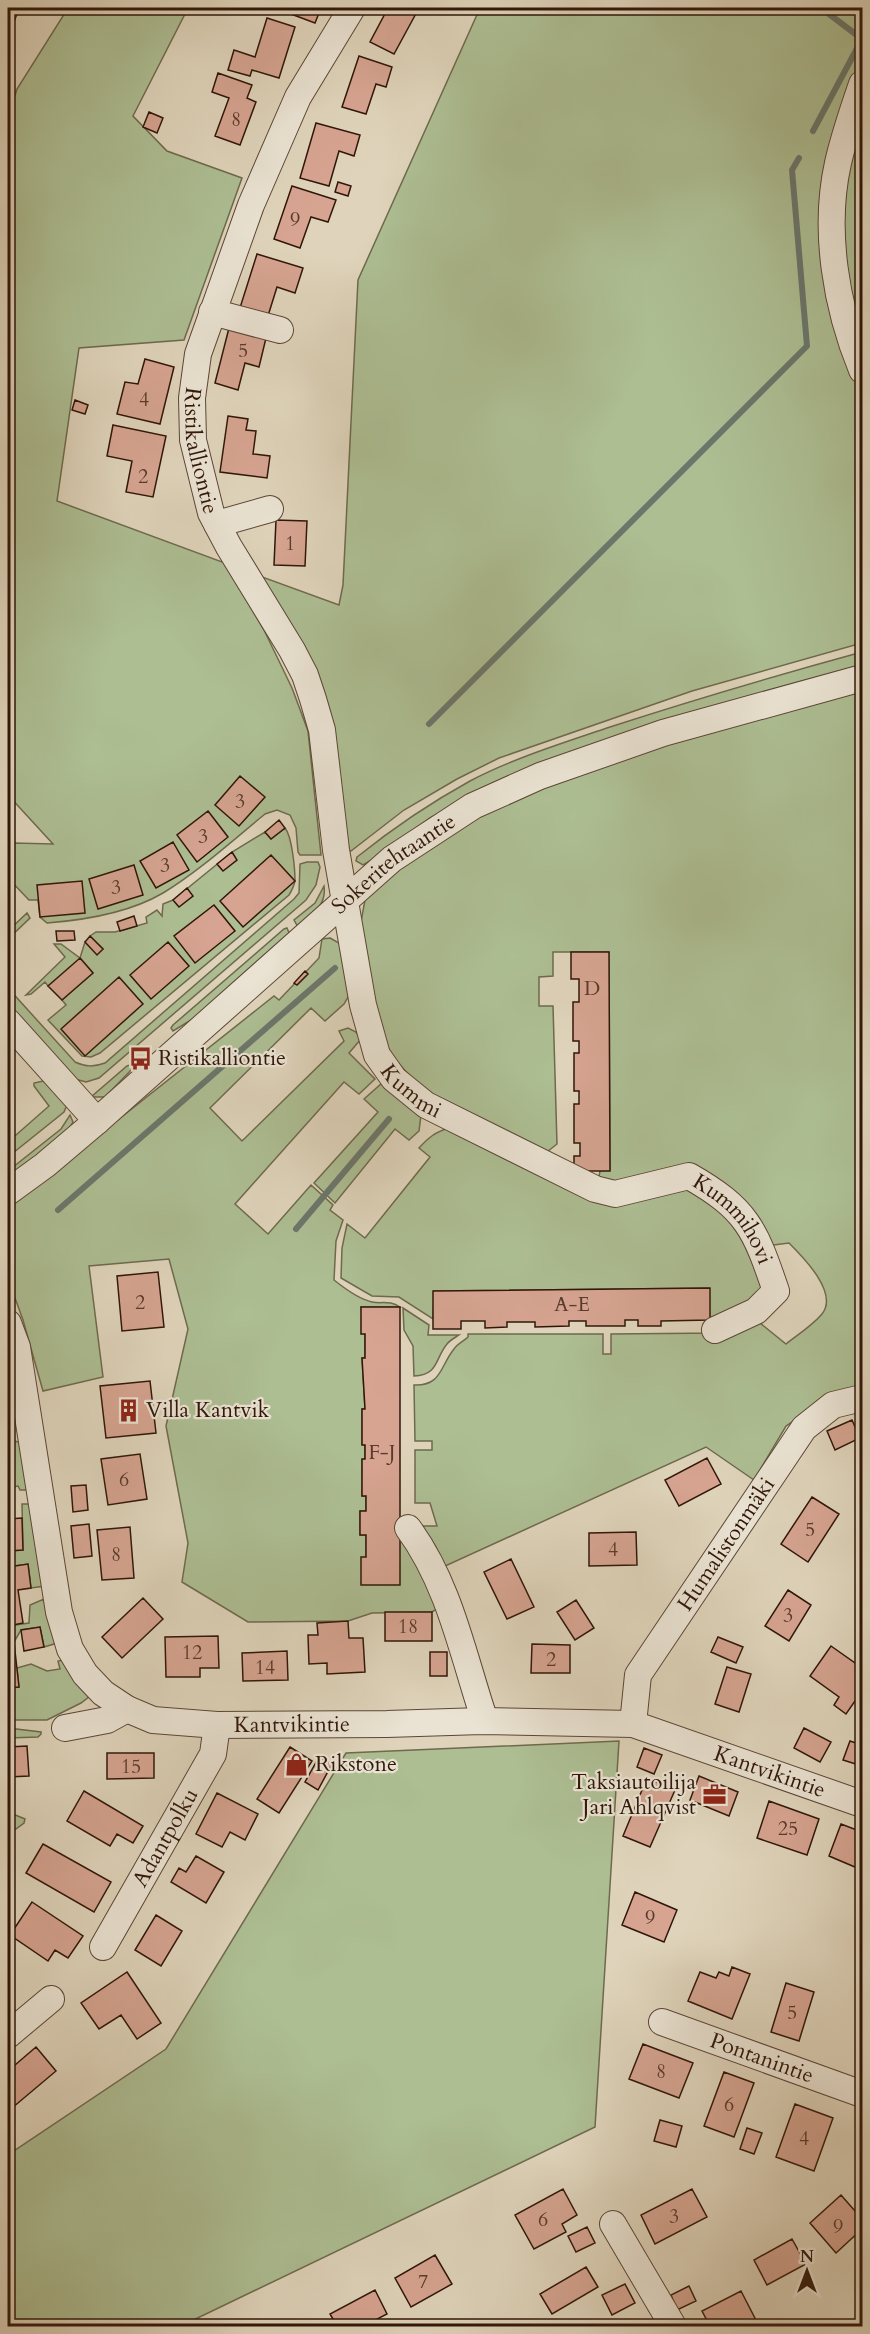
<svg xmlns="http://www.w3.org/2000/svg" width="870" height="2334" viewBox="0 0 870 2334" font-family="Cardo,serif">
	<rect width="100%" height="100%" fill="#dfd4bb"/>
	<filter id="stains"><feTurbulence type="fractalNoise" baseFrequency=".00333" numOctaves="4"/><feColorMatrix values="0 0 0 0 .2 0 0 0 0 .09 0 0 0 0 .02 0 0 0 .5 -.17"/></filter>
	<radialGradient id="worn" r=".72"><stop offset=".6" stop-color="#630" stop-opacity="0"/><stop offset="1" stop-color="#630" stop-opacity=".3"/></radialGradient>
	<path fill="#adbe93" stroke="#6e6a4e" stroke-width="1.5" d="M68 8H188L133 116 167 151 242 178 184 340 79 348 57 501 225 563 264 630 292 688 308 731 321 855H300L298 852 296 828 290 815 277 810 265 814C232 841 199 871 163 893 129 913 86 920 47 923L40 917 38 900H29L8 878V849L13 843 53 844 8 795V118L17 89Z
		M480 8H862V61L828 170 853 372 862 393V643L692 691 499 758 457 779 404 810 351 851 345 850 335 775 254 574 339 605 343 585 358 280Z
		M862 111V346C848 304 837 226 844 183 848 159 856 135 862 111Z
		M862 652V665L748 697 579 749 489 785 430 818 370 861 363 865 356 861 357 857C392 829 430 803 470 781 514 758 563 743 610 727 693 700 778 675 862 652Z
		M862 686V1388L833 1395 786 1426 754 1480 706 1447 443 1567 436 1547 422 1526H437L430 1503H415V1450H432V1441H415L414 1385C442 1386 440 1366 454 1349 457 1344 464 1341 468 1337V1334H603V1354H611V1334L719 1333 755 1319 786 1344C797 1335 812 1326 822 1314 839 1293 803 1257 789 1243L766 1246 702 1171 611 1186 599 1177 600 1171 610 1170 609 952H553V976L539 977V1006H553L557 1144 547 1152 456 1111 417 1083 397 1062 380 1035 360 927 365 900 377 885 429 844 515 798 621 758Z
		M285 828C292 836 295 869 295 881 294 886 292 890 289 895L100 1053 91 1057 82 1056 48 1020 66 1005 62 1000 93 973 81 959 48 986 45 982 31 994 26 995 65 957 54 944H61L80 958 85 942 97 954 103 949 90 936 96 932H115L147 923 146 917 157 910 162 916 163 904 173 900 232 852 265 832 271 839Z
		M307 862H318L320 867 316 885 306 900 99 1078 86 1082 75 1079 8 1006V988L75 1062C86 1067 94 1067 105 1063L294 899 299 893 300 864Z
		M324 886C327 906 311 915 298 927L294 920 315 903Z
		M27 913 30 918 8 939V931Z
		M287 928 290 935 201 1014 173 1031 171 1028 173 1025 284 929Z
		M330 938 339 943 345 954 352 990 344 1004 325 1021 311 1008 210 1108 242 1141 344 1041 339 1031 348 1028 356 1032 361 1039 349 1053 375 1079 359 1094 344 1082 235 1204 268 1234 311 1185 333 1205 330 1210 343 1220 336 1241 334 1280C344 1288 358 1299 372 1302 382 1304 390 1300 400 1307H361L365 1334V1358H362L365 1409H362V1444L365 1445V1459L362 1460V1496H366V1511H360V1535H366V1557L361 1584 400 1536 413 1548 440 1607 432 1612 372 1613 348 1621 248 1622 182 1582 188 1543 166 1426 188 1329 169 1259 89 1266 103 1377 43 1391 23 1320 15 1298 8 1286V1207L274 996 279 1000 319 958 322 939Z
		M133 1064 135 1066 105 1097H91L127 1066Z
		M43 1081 48 1084 67 1105 64 1112 8 1157V1142L49 1106 34 1086V1083Z
		M381 1084 421 1115 419 1131 409 1140 395 1129 335 1203 314 1183 378 1112 364 1099Z
		M70 1115 73 1122C62 1143 27 1163 8 1178V1171L61 1129Z
		M449 1128 591 1196 673 1180 724 1204 770 1293 710 1320 708 1288 434 1291 433 1319 399 1297 372 1296 341 1278 342 1248 347 1224 365 1238 430 1157 419 1148C428 1138 435 1132 449 1128Z
		M403 1308 429 1325 428 1335H459C456 1337 450 1340 447 1344 435 1358 439 1375 414 1376L413 1346 404 1330Z
		M8 1343 20 1419 8 1425Z
		M8 1440 24 1443 27 1490H20L18 1486 8 1488Z
		M22 1504H33L45 1586 31 1588 28 1564 8 1567V1551L23 1550Z
		M44 1599 57 1641 54 1644 44 1647 40 1627 21 1630 14 1642 8 1643V1626L29 1623 30 1605Z
		M64 1660 94 1693 81 1703 47 1720H8V1688L19 1687 17 1668 31 1664 47 1671 60 1669 58 1661Z
		M8 1728 41 1732V1734L38 1737 8 1738Z
		M619 1741 595 2127 181 2326H8V2155L166 2049 346 1753Z
		M8 1812 25 1819 24 1823 16 1829 8 1827Z"/>
	<g fill="none" stroke-linecap="round" stroke-linejoin="round">
		<path stroke="#6b776c" stroke-width="6" d="M813 131 862 39 821 8
			M429 724 807 346 792 170 799 158
			M58 1210 335 968
			M296 1229 389 1119"/>
	</g>
	<path fill="#d6a491" stroke="#301609" stroke-width="1.5" d="M8 8H19L8 39Z
		M265 8H275L273 14 264 12Z
		M294 8H321L315 23 291 14Z
		M388 8H419L394 54 370 42Z
		M267 18 295 27 279 78 252 70 250 76 228 70 234 50 255 57Z
		M359 56 392 67 386 87 376 84 366 114 342 107Z
		M218 73 252 85 247 98 256 102 240 145 215 136 229 98 212 92Z
		M149 112 163 118 157 133 143 127Z
		M316 123 360 135 354 156 339 151 329 186 300 178Z
		M338 182 351 186 348 196 335 192Z
		M292 186 336 200 328 222 311 217 300 248 274 239Z
		M257 254 303 268 295 293 277 287 267 319 239 311Z
		M229 328 266 338 259 367 245 363 238 390 215 383Z
		M145 359 174 367 160 424 117 414 125 382 138 384Z
		M75 400 88 405 85 414 72 410Z
		M228 416 248 419 246 430 256 431 253 454 270 456 267 478 220 472Z
		M113 425 166 436 153 497 126 492 132 461 107 456Z
		M276 520 307 521 305 566 274 565Z
		M240 776 265 797 239 826 215 805Z
		M208 811 228 837 197 862 177 835Z
		M279 820 285 828 271 839 265 832Z
		M173 842 189 870 156 888 140 861Z
		M232 852 237 860 223 871 217 864Z
		M271 855 295 881 243 927 220 901Z
		M134 865 143 895 98 909 89 879Z
		M82 881 85 913 40 917 37 885Z
		M187 888 193 896 179 907 173 900Z
		M214 905 235 931 195 963 174 936Z
		M134 916 137 926 120 931 117 922Z
		M56 931H74L75 940 57 941Z
		M90 936 103 949 97 955 85 942Z
		M168 942 189 966 151 999 130 975Z
		M571 952H609L610 1171H574V1156H580V1143H574V1104H579V1091H574V1053H579V1041H573V1002H579V979H571Z
		M80 958 93 973 62 1000 48 986Z
		M305 971 308 974 297 985 294 983Z
		M119 977 143 1004 85 1056 61 1029Z
		M158 1272 164 1327 122 1331 117 1276Z
		M710 1288V1320L661 1321V1326H638V1320H625V1326H586V1321H569V1326L535 1327V1322H507V1327L485 1328V1321H461V1329H433V1291Z
		M361 1307H400V1585H361V1557H366V1535H360V1511H366V1496H362V1459H365V1445H362V1409H365L362 1358H365V1334H361Z
		M150 1381 156 1433 106 1438 100 1386Z
		M852 1420 860 1438 835 1450 827 1431Z
		M140 1454 147 1499 108 1505 101 1459Z
		M707 1458 721 1484 679 1506 665 1480Z
		M86 1485 88 1510 73 1512 71 1486Z
		M812 1497 839 1514 808 1562 781 1544Z
		M22 1518 23 1550 8 1551V1519Z
		M89 1524 92 1556 74 1558 71 1526Z
		M130 1527 134 1578 102 1580 97 1530Z
		M636 1532 637 1565 589 1566V1533Z
		M511 1559 534 1607 507 1619 484 1572Z
		M28 1564 31 1588 18 1590 23 1623 8 1626V1567Z
		M788 1590 811 1605 789 1641 765 1626Z
		M143 1598 163 1619 122 1658 102 1637Z
		M576 1600 594 1628 575 1640 557 1612Z
		M385 1612H432V1641H385Z
		M348 1621 349 1638H363L365 1672 327 1674V1663L309 1664 308 1635H318L317 1623Z
		M40 1627 44 1647 24 1651 21 1630Z
		M218 1636 219 1668H200V1677H166L165 1637Z
		M718 1637 743 1647 736 1663 711 1652Z
		M14 1642 19 1687 8 1688V1643Z
		M532 1644 570 1645V1673H531Z
		M831 1646 862 1668V1691L846 1714 834 1705 839 1697 810 1676Z
		M287 1651 288 1680 243 1681 242 1653Z
		M430 1652H447V1676H430Z
		M727 1667 751 1674 739 1712 715 1704Z
		M804 1728 831 1742 820 1762 794 1748Z
		M850 1741 862 1745V1766L843 1760Z
		M27 1746 29 1776 8 1777V1747Z
		M290 1747 312 1761 279 1813 257 1799Z
		M644 1748 662 1755 654 1774 637 1767Z
		M107 1753H154V1778L107 1779Z
		M319 1757 332 1764 318 1790 305 1782Z
		M699 1776 738 1792 729 1816 690 1800Z
		M647 1778 675 1790 650 1847 623 1836Z
		M84 1791 143 1826 133 1843 117 1834 110 1846 67 1821Z
		M217 1793 258 1814 245 1840 230 1832 222 1847 196 1834Z
		M769 1801 819 1819 807 1855 757 1838Z
		M841 1824 862 1832V1870L829 1856Z
		M43 1844 111 1882 94 1912 26 1873Z
		M8 1848 13 1851 8 1861Z
		M196 1856 224 1872 206 1903 171 1882 179 1868 186 1872Z
		M635 1892 677 1910 664 1942 622 1925Z
		M32 1902 83 1936 68 1958 55 1950 48 1961 10 1935Z
		M156 1915 182 1931 161 1966 135 1950Z
		M732 1967 750 1974 732 2019 688 2001 700 1972 716 1978 719 1972 729 1976Z
		M127 1972 161 2023 137 2039 121 2015 99 2029 81 2003Z
		M786 1983 814 1992 799 2041 771 2032Z
		M643 2044 693 2063 679 2098 629 2079Z
		M36 2047 56 2071 12 2108 8 2103V2071Z
		M724 2072 754 2083 734 2137 704 2126Z
		M795 2104 833 2118 814 2171 776 2157Z
		M660 2120 682 2126 676 2147 654 2141Z
		M747 2128 762 2133 754 2154 740 2149Z
		M563 2189 577 2215 562 2224 566 2232 534 2249 515 2215Z
		M692 2189 707 2217 655 2244 641 2215Z
		M841 2195 862 2219V2229L836 2253 810 2223Z
		M587 2227 595 2243 576 2252 568 2236Z
		M792 2239 806 2264 767 2285 754 2260Z
		M435 2255 452 2284 411 2307 395 2278Z
		M586 2267 598 2287 552 2314 540 2294Z
		M625 2284 635 2303 612 2315 602 2295Z
		M689 2286 696 2301 677 2310 671 2295Z
		M375 2290 387 2314 364 2326H337L330 2314Z
		M741 2291 759 2326H710L702 2311Z
		M813 2320 816 2326H802Z"/>
	<g fill="none" stroke-linecap="round" stroke-linejoin="round">
		<defs>
			<g id="minor">
				<path id="s1" d="M352 8 298 97 251 205 198 354 192 398 193 440 211 513 229 547 292 650 305 675 313 699 322 730 336 850 363 1005 377 1055 394 1079 426 1105 595 1189 615 1194 689 1176C747 1209 755 1229 776 1291L756 1311 715 1330"/>
				<path d="M862 84C853 110 844 136 838 163 823 230 836 307 862 370"/>
				<path d="M212 312 280 330"/>
				<path d="M217 524 270 509"/>
				<path d="M8 1022 97 1121"/>
				<path id="s2" d="M8 1192 45 1165 97 1121 392 859 473 806 540 776 663 733 862 678"/>
				<path id="s3" d="M8 1323 17 1347 59 1612 70 1649 85 1674 103 1693 127 1709 153 1720 217 1725 387 1724 482 1721 633 1724 862 1804"/>
				<path d="M408 1528C450 1585 463 1656 485 1721"/>
				<path id="s4" d="M633 1724 638 1675 804 1428 833 1405 862 1398"/>
				<path d="M65 1728 107 1720 127 1709"/>
				<path id="s5" d="M103 1947 213 1754 217 1725"/>
				<path id="s6" d="M662 2022 862 2094"/>
				<path d="M8 2035 51 1999"/>
				<path d="M613 2224 673 2326"/>
			</g>
		</defs>
		<use href="#minor" stroke="#5c4636" stroke-width="28"/>
		<use href="#minor" stroke="#eae3d3" stroke-width="26"/>
	</g>
	<defs>
		<symbol id="bus-bare" viewBox="-9 -9 18 18"><path d="M-5-6H5V4H4V6H2V4H-2V6H-4V4H-5ZM-3.5-4V0h7V-4ZM-3.5 1.2v1.5H-2V1.2ZM2 1.2v1.5H3.5V1.2Z" fill="#8f2418" stroke="#eae3d3" stroke-width="2.5" paint-order="stroke"/></symbol>
		<symbol id="building-bare" viewBox="-9 -9 18 18"><path d="M-4-6H4V6H1V3H-1V6H-4ZM-2.5-4.3h1.7v1.8h-1.7ZM.8-4.3h1.7v1.8H.8ZM-2.5-1h1.7V.8h-1.7ZM.8-1h1.7V.8H.8Z" fill="#8f2418" stroke="#eae3d3" stroke-width="2.5" paint-order="stroke"/></symbol>
		<symbol id="shop-bare" viewBox="-9 -9 18 18"><path d="M-5-2.5h2.3a2.7 3.5 0 0 1 5.4 0H5L5.5 6h-11ZM-1.5-2.5h3a1.5 2.3 0 0 0-3 0Z" fill="#8f2418" stroke="#eae3d3" stroke-width="2.5" paint-order="stroke"/></symbol>
		<symbol id="office-bare" viewBox="-9 -9 18 18"><path d="M-6-3h4V-5.5h4V-3h4V5H-6ZM-1-4.5V-3h2v-1.5ZM-6 0V1H6V0Z" fill="#8f2418" stroke="#eae3d3" stroke-width="2.5" paint-order="stroke"/></symbol>
	</defs>
	<g fill-rule="evenodd">
		<use href="#bus-bare" x="124" y="1042" width="33" height="33"/>
		<use href="#building-bare" x="112" y="1394" width="33" height="33"/>
		<use href="#shop-bare" x="280" y="1748" width="33" height="33"/>
		<use href="#office-bare" x="698" y="1778" width="33" height="33"/>
	</g>
	<g text-anchor="middle" dominant-baseline="central" stroke-width="4.5" stroke-linejoin="round" paint-order="stroke">
		<g font-size="20" fill="#5a3a2b">
			<text x="236" y="119">8</text>
			<text x="295" y="219">9</text>
			<text x="243" y="350">5</text>
			<text x="144" y="399">4</text>
			<text x="143" y="476">2</text>
			<text x="290" y="543">1</text>
			<text x="240" y="801">3</text>
			<text x="203" y="836">3</text>
			<text x="165" y="865">3</text>
			<text x="116" y="887">3</text>
			<text x="592" y="988">D</text>
			<text x="140" y="1302">2</text>
			<text x="572" y="1304">A-E</text>
			<text x="382" y="1452">F-J</text>
			<text x="124" y="1479">6</text>
			<text x="810" y="1529">5</text>
			<text x="613" y="1549">4</text>
			<text x="116" y="1554">8</text>
			<text x="788" y="1615">3</text>
			<text x="408" y="1626">18</text>
			<text x="192" y="1652">12</text>
			<text x="551" y="1659">2</text>
			<text x="265" y="1667">14</text>
			<text x="131" y="1766">15</text>
			<text x="788" y="1828">25</text>
			<text x="650" y="1917">9</text>
			<text x="792" y="2012">5</text>
			<text x="661" y="2071">8</text>
			<text x="729" y="2104">6</text>
			<text x="804" y="2138">4</text>
			<text x="674" y="2216">3</text>
			<text x="543" y="2219">6</text>
			<text x="838" y="2226">9</text>
			<text x="423" y="2281">7</text>
		</g>
		<g font-size="22" fill="#301609" stroke="#eae3d3">
			<text stroke="none"><textPath href="#s1" startOffset="478">Ristikalliontie</textPath></text>
			<text stroke="none"><textPath href="#s2" startOffset="507">Sokeritehtaantie</textPath></text>
			<text stroke="none"><textPath href="#s1" startOffset="1167">Kummi</textPath></text>
			<text stroke="none"><textPath href="#s1" startOffset="1536">Kummihovi</textPath></text>
			<text stroke="none"><textPath href="#s4" startOffset="207">Humalistonmäki</textPath></text>
			<text stroke="none"><textPath href="#s3" startOffset="584">Kantvikintie</textPath></text>
			<text stroke="none"><textPath href="#s3" startOffset="1070">Kantvikintie</textPath></text>
			<text stroke="none"><textPath href="#s5" startOffset="126">Adantpolku</textPath></text>
			<text stroke="none"><textPath href="#s6" startOffset="106">Pontanintie</textPath></text>
		</g>
		<g font-size="22" fill="#301609" stroke="#eae3d3" text-anchor="start">
			<text x="158" y="1058">Ristikalliontie</text>
			<text x="146" y="1410">Villa Kantvik</text>
			<text x="315" y="1764">Rikstone</text>
			<text x="696" y="1782" text-anchor="end">Taksiautoilija<tspan x="696" dy="25">Jari Ahlqvist</tspan></text>
		</g>
	</g>
	<rect width="870" height="2334" fill="none" stroke="#dfd4bb" stroke-width="30"/>
	<rect x="9" y="9" width="852" height="2316" fill="none" stroke="#301609" stroke-width="3"/>
	<rect x="15" y="15" width="840" height="2304" fill="none" stroke="#301609" stroke-width="1.5"/>
	<g transform="translate(807 2271)" stroke="#eae3d3" stroke-width="4.5" paint-order="stroke">
	<path d="M0-4.5L10 22L0 15L-10 22Z" fill="#301609"/>
	<text y="-9" font-size="16" font-weight="bold" text-anchor="middle" fill="#301609">N</text>
	</g>
	<rect width="100%" height="100%" filter="url(#stains)"/>
	<rect width="100%" height="100%" fill="url(#worn)"/>
</svg>
